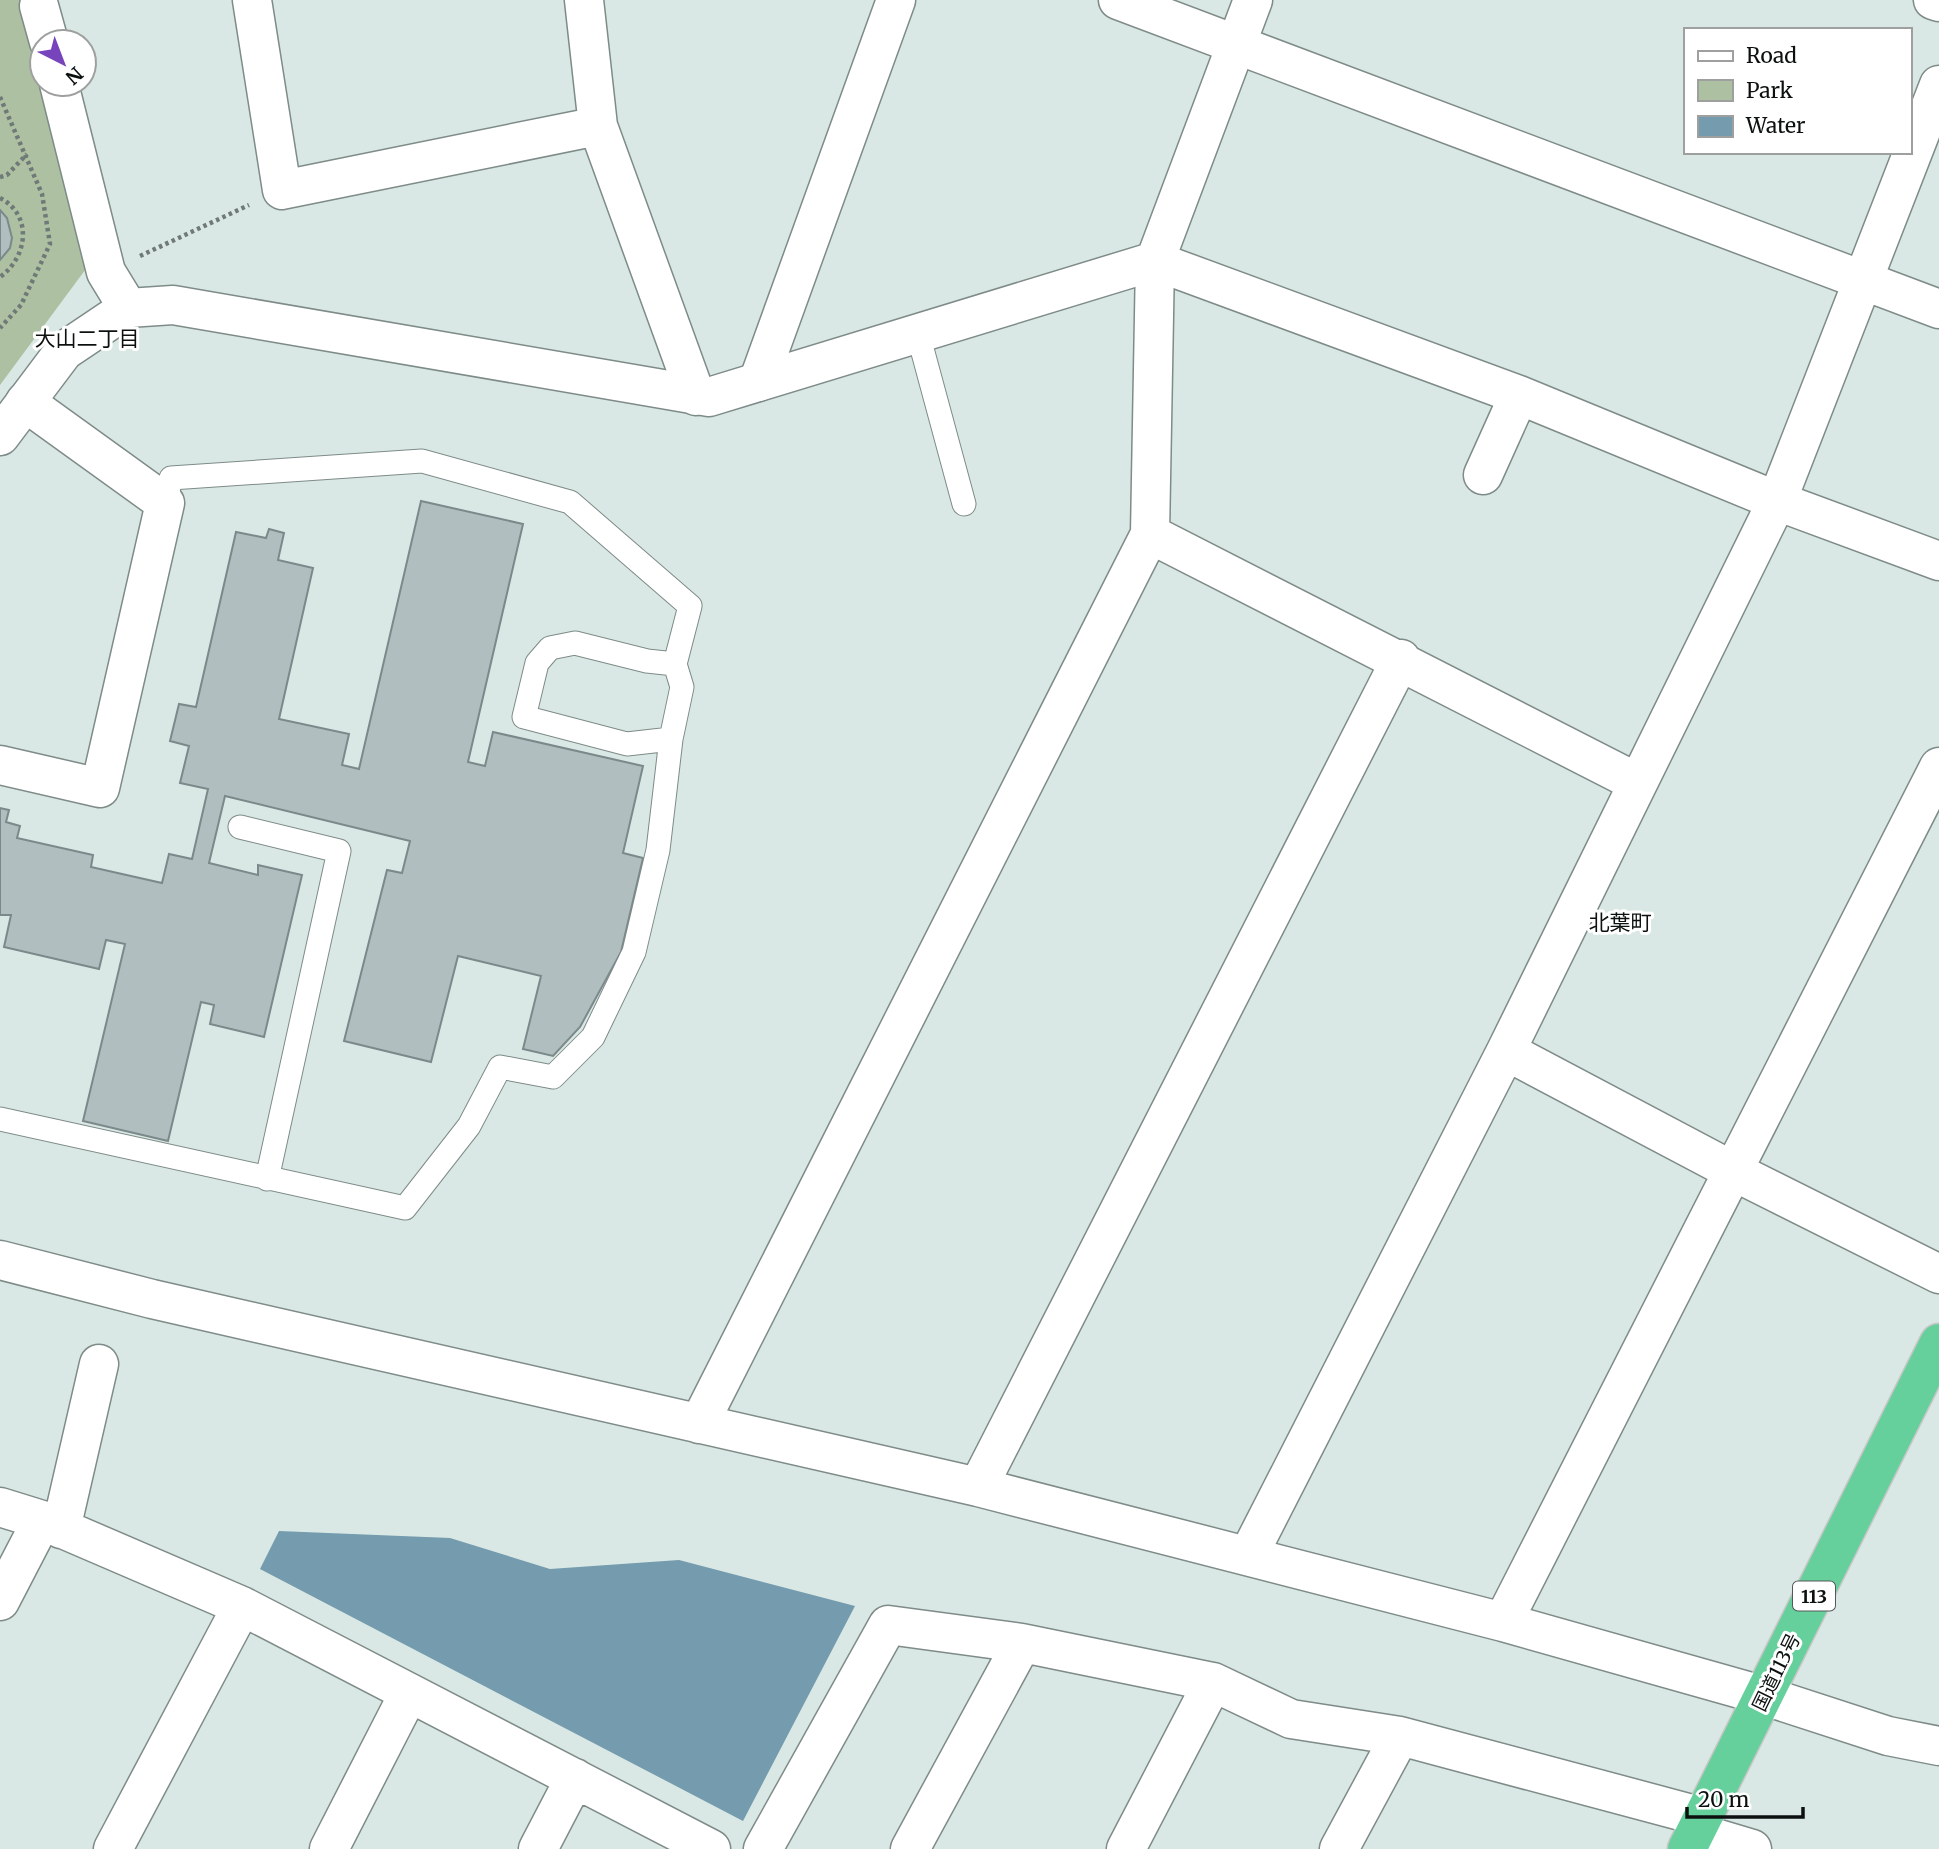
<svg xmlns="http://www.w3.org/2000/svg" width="1939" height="1849" viewBox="0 0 1939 1849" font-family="Merriweather,'Noto Sans JP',serif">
	<rect width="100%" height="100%" fill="#d9e8e4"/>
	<path fill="#adc0a1" d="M0 0H29L42 50V84L91 262 0 385Z"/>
	<path fill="#749bae" d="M279 1531 450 1538 550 1569 679 1560 855 1606 743 1821 260 1569Z"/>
	<path fill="#b0bec0" stroke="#7c898b" stroke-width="2" d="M0 210 7 218 12 238 10 248 0 260Z
		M421 501 523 524 468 762 485 766 493 732 643 766 623 853 643 858 621 952 580 1027 553 1056 523 1049 541 976 458 956 431 1062 344 1041 387 870 402 873 410 841 225 796 209 863 258 875V865L302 875 264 1037 210 1024 214 1005 201 1002 168 1141 83 1121 125 944 106 940 99 969 4 947 11 915H0V808L9 810 6 822 20 826 17 838 93 855 91 867 162 883 169 854 192 859 208 789 180 783 189 746 170 741 179 704 196 707 236 532 266 538 269 529 284 533 278 560 313 568 279 719 349 734 342 765 359 769Z"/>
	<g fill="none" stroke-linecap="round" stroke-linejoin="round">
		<defs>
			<path id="service" d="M918 334 964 504
				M671 739 627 744 524 717 537 663 550 648 575 643 647 661 675 664
				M240 827 339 851 267 1179
				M0 1119 405 1208 469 1126 500 1067 553 1077 593 1037 634 952 658 850 671 739 682 687 675 664 690 606 570 502 422 461 171 478 165 503"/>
			<path id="minor" d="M252 0 282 190 598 126
				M584 0 598 126 696 396
				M1118 0 1939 309
				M39 6 49 42
				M59 84 106 272 128 308
				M758 382 896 0
				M1483 475 1519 395
				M1150 534 1638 783
				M0 765 100 788 165 503 25 402
				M1506 1051 1733 1171 1939 1274
				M0 1260 152 1299 978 1487 1503 1622 1765 1696 1888 1736 1939 1746
				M699 1424 1150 534 1155 261 1519 395 1777 501 1939 561
				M978 1487 1401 659
				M0 1507 42 1520 242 1606 711 1849
				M61 1529 99 1364
				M1248 1556 1506 1051 1777 501 1939 85
				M0 1601 42 1520
				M1503 1622 1939 767
				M1400 1736 1703 1817
				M1695 1832 1752 1849
				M113 1849 242 1606
				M329 1849 409 1693
				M538 1849 575 1778
				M763 1849 888 1625 1022 1643
				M910 1849 1022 1643 1213 1682 1291 1719 1400 1736 1339 1849
				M1126 1849 1213 1682"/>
			<path id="tertiary" d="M1933 0 1939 2
				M0 436 64 351 128 308 173 305 709 397 1155 261 1253 0"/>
			<path id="trunk" d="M1687 1849 1939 1343"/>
		</defs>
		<use href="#service" stroke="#7e8b88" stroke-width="25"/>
		<use href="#minor" stroke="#7e8b88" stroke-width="41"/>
		<use href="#tertiary" stroke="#7e8b88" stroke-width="41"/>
		<use href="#trunk" stroke="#c5c6c6" stroke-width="41"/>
		<path stroke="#6f7977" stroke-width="4.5" stroke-dasharray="3.5 3.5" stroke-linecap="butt" d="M0 97 42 194 50 244 21 305 0 328
			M0 177 7 175 27 154
			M0 198C33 215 28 257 0 277
			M140 256 249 205"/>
		<use href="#service" stroke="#fff" stroke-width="23"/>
		<use href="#minor" stroke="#fff" stroke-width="38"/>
		<use href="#tertiary" stroke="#fff" stroke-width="38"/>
		<use href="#trunk" stroke="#66d09c" stroke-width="38"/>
	</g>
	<g text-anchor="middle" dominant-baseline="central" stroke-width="6" stroke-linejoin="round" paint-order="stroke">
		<rect fill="#fff" stroke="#555858" stroke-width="2" x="1793" y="1581.5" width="42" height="29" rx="5"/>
		<g font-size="18" font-weight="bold" fill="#0c1110">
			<text x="1814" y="1596">113</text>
		</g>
		<g font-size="19" fill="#0c1110" stroke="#fff">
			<text transform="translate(1776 1672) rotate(-64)">国道113号</text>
		</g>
		<g font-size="21" fill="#0c1110" stroke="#fff">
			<text x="87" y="338">大山二丁目</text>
			<text x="1620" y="922">北葉町</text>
		</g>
	</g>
	<rect x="1684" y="28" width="228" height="126" fill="#ffffff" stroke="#9ea09f" stroke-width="2"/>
	<rect x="1698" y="51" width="35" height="10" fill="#ffffff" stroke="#9ea09f" stroke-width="2"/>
	<text x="1746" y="63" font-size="21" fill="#0c1110">Road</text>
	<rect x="1698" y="80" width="35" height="21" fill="#adc0a1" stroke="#9ea09f" stroke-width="2"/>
	<text x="1746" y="98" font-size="21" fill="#0c1110">Park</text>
	<rect x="1698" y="116" width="35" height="21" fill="#749bae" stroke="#9ea09f" stroke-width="2"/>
	<text x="1746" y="133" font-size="21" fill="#0c1110">Water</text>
	<g transform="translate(63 63) rotate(138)"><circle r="33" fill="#ffffff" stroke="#9ea09f" stroke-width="2"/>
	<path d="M0-5L12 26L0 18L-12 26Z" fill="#7744bc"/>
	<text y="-10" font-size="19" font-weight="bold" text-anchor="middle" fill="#0c1110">N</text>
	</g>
	<path d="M1687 1807v10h116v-10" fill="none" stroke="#0c1110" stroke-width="3.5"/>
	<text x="1698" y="1807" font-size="21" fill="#0c1110" stroke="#ffffff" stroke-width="5" paint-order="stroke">20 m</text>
</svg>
